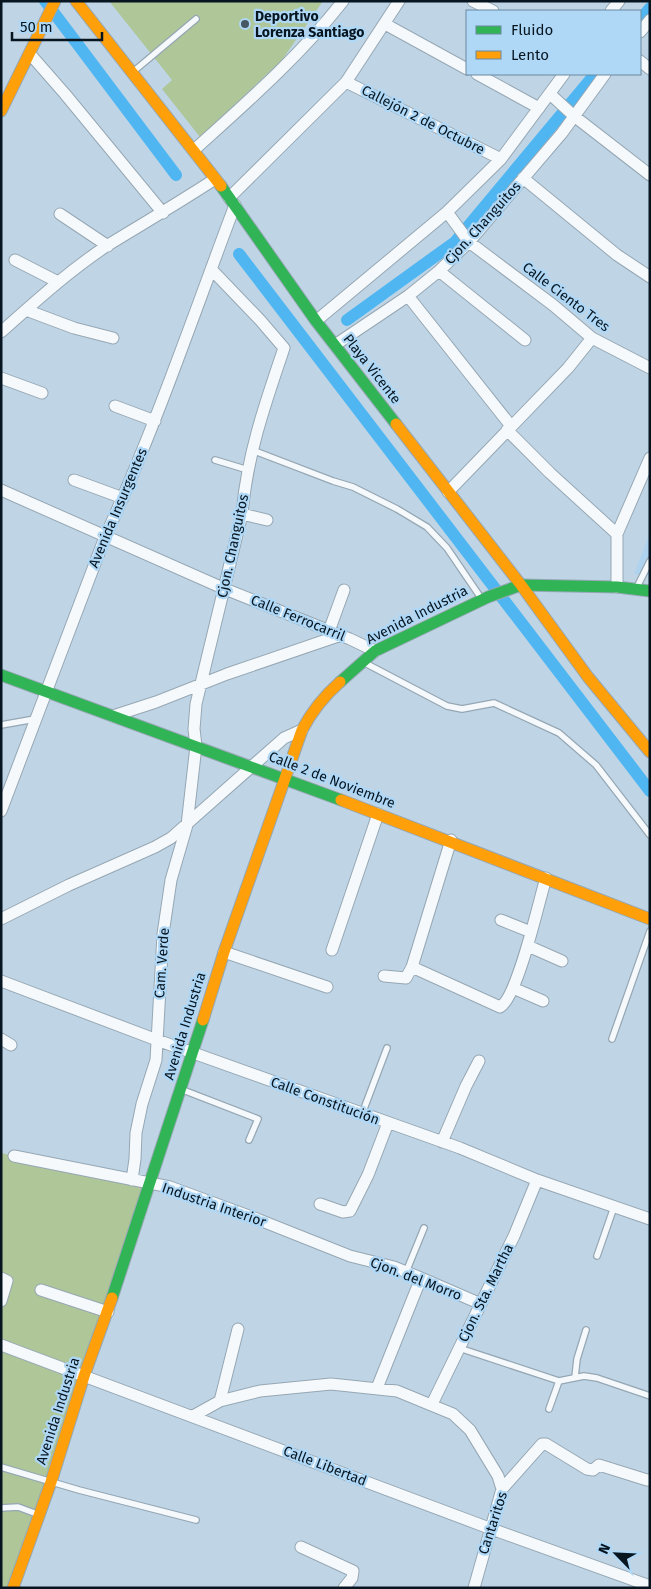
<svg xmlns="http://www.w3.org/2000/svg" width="651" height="1589" viewBox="0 0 651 1589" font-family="'Fira Sans',sans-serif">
	<rect width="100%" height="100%" fill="#bfd5e6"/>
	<path fill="#afd3ee" d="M650 533V576L634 574Z"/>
	<path fill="#aec698" d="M109 1H323L282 60 200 137 162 89 172 80Z
		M1 1153 149 1184 13 1588H1Z"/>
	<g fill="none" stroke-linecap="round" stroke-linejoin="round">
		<path stroke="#50b6f1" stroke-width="12" d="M45 1 176 175
			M640 20 650 8
			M239 254 650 791
			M347 320 455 242 595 74"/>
		<defs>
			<path id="lane" d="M134 71 196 19
				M252 450 333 481 353 487 397 509 427 527 447 548 481 598
				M215 460 248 470
				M637 587 650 561
				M365 663 447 706 462 709 494 703 559 733 596 765 650 835
				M1 725 35 719
				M612 1039 650 931
				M183 1090 258 1119 249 1140
				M362 1114 387 1048
				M597 1256 614 1207
				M406 1272 424 1228
				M459 1348 559 1381 584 1376 597 1378 650 1396
				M575 1377 577 1359 586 1330
				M549 1409 559 1381
				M1 1467 79 1490 196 1520
				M1 1508 18 1507 37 1514"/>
			<path id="street" d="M473 1 493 11
				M611 11 619 1
				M385 24 467 69
				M640 32 650 20
				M30 54 65 94 163 213
				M640 61 650 69
				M477 74 539 108
				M346 82 501 159
				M550 94 574 116 650 175
				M194 150C246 103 299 57 343 1
				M523 178 617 255 650 277
				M229 198 346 82 399 1
				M447 212 469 242 553 305 592 338 650 368
				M60 214 108 246
				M15 260 58 282
				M439 271 525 340
				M408 296 511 426
				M26 310 74 328 113 338
				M316 321 447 212 501 159 564 74
				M1 332C36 301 70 270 108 245 144 223 180 202 215 179
				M335 345 408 296 439 271 469 242 562 133 605 74
				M1 378 42 393
				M115 406 155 421
				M507 430 550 473 617 534V587
				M74 480 123 498
				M1 490 225 589 350 639 375 651
				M448 492 568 368 592 338
				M242 514 267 520
				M617 534 650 458
				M329 631 344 590
				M113 716 156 702 227 674 341 635
				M1 811 105 537C155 429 193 316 235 205
				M1 919 69 885 155 847 171 838 284 738 302 730
				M501 920 531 932
				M528 946 562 961
				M332 950 378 814
				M224 952 327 987
				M412 967 500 1007C518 997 539 900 546 878
				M384 976 406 978 412 967 451 840
				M1 981 157 1040 460 1148 537 1180 650 1219
				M513 988 543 1001
				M1 1039 11 1045
				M442 1142 466 1086 479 1061
				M14 1156 170 1187 257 1219 350 1256 394 1267 421 1278 481 1304
				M132 1180 135 1159 136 1133 142 1104 156 1060 163 934 171 880 187 825 196 746 194 729 196 704 242 514C247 455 265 404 284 348L260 320 211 269
				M320 1204 343 1212 350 1211 368 1175 388 1123
				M1 1278 7 1281 1 1301
				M41 1290 108 1312
				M1 1345 489 1528 650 1586
				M377 1388 421 1278
				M220 1401 238 1329
				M432 1404 514 1236 537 1180
				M193 1416 220 1401 260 1391 331 1384 397 1391 453 1414 470 1430 498 1476 502 1489
				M301 1547 353 1571 352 1578 344 1588
				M474 1588 502 1489 542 1444H546L587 1469 593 1470 599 1465 647 1480H650"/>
			<path id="fast" d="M221 186 316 321 396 424
				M1 675 341 800
				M340 682 375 651 488 597 521 585 617 587 650 591
				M112 1298 203 1020"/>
			<path id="slow" d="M76 1 221 186
				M1 111 55 1
				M396 424 521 585 588 677 650 752
				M341 800 650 919
				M203 1020 224 952 302 730C312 711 323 697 340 682
				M13 1588 51 1482 84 1376 112 1298"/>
		</defs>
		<use href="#lane" stroke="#96a7b4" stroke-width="8"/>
		<use href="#street" stroke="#96a7b4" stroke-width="13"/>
		<use href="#fast" stroke="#96a7b4" stroke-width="13"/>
		<use href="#slow" stroke="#96a7b4" stroke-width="13"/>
		<use href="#lane" stroke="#f5f9fb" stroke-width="5.5"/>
		<use href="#street" stroke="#f5f9fb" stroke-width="11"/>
		<use href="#fast" stroke="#30b455" stroke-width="11"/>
		<use href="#slow" stroke="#ff9f0a" stroke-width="11"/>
	</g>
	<circle fill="#475865" stroke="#afd7f6" stroke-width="2" cx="245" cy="24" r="5"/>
	<g text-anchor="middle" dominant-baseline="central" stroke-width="4.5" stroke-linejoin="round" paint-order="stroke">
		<g font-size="14" font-weight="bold" fill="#061520" stroke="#afd7f6" text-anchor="start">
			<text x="255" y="16">Deportivo<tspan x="255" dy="16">Lorenza Santiago</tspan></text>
		</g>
		<g font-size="14" fill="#061520" stroke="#afd7f6">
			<text transform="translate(423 120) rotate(27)">Callejón 2 de Octubre</text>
			<text transform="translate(483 223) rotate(-48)">Cjon. Changuitos</text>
			<text transform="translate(566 297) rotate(37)">Calle Ciento Tres</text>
			<text transform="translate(372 369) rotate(52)">Playa Vicente</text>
			<text transform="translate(118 508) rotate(-67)">Avenida Insurgentes</text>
			<text transform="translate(233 546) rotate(-78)">Cjon. Changuitos</text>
			<text transform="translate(417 615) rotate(-27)">Avenida Industria</text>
			<text transform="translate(298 618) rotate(22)">Calle Ferrocarril</text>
			<text transform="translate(332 780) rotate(21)">Calle 2 de Noviembre</text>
			<text transform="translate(162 963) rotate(-86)">Cam. Verde</text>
			<text transform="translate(185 1026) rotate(-73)">Avenida Industria</text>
			<text transform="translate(325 1101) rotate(20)">Calle Constitución</text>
			<text transform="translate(214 1205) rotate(19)">Industria Interior</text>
			<text transform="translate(416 1279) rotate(21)">Cjon. del Morro</text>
			<text transform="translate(486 1293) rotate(-64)">Cjon. Sta. Martha</text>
			<text transform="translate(58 1411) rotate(-72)">Avenida Industria</text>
			<text transform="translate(325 1466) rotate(21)">Calle Libertad</text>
			<text transform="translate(493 1523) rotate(-72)">Cantaritos</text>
		</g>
	</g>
	<rect width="651" height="1589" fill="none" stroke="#061520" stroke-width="5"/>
	<rect x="466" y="10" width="175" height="65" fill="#afd7f6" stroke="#6b89a0"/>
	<rect x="476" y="26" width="25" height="8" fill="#30b455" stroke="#6b89a0"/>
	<text x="511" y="35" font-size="15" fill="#061520">Fluido</text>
	<rect x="476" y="51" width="25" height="8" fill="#ff9f0a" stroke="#6b89a0"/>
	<text x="511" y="60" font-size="15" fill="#061520">Lento</text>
	<g transform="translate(616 1554) rotate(294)" stroke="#afd7f6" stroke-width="4" paint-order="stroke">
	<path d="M0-4L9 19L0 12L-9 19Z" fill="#061520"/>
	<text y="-8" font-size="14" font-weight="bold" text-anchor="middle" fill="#061520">N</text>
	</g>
	<path d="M12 32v8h90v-8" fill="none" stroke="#061520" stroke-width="2.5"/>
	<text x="20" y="32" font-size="15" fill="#061520" stroke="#afd7f6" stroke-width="4" paint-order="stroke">50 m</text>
</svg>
